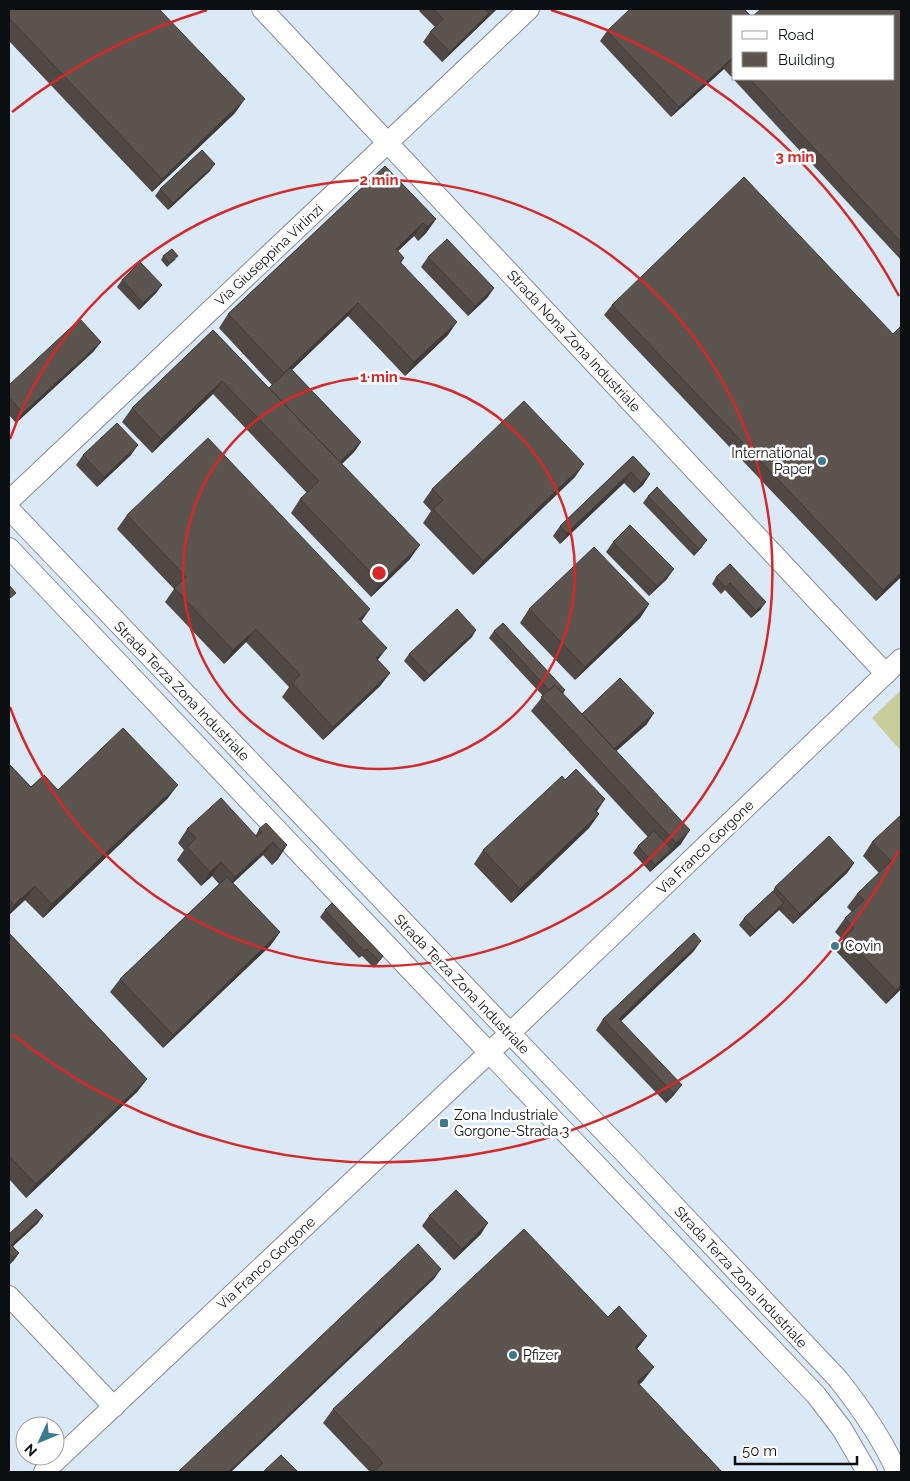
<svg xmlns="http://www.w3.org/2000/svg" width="910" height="1481" viewBox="0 0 910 1481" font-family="Raleway,sans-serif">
	<rect width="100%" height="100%" fill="#ebf3fa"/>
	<path fill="#dbe9f6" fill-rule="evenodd" d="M9 9H901V1472H9ZM734 16H894V79H734ZM25 1426H55V1456H25Z"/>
	<path fill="#c8ce9b" d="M901 690V751L872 718Z"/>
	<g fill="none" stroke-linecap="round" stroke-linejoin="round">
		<defs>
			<path id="street" d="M262 9 886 674
				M9 501 529 9
				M9 509 636 1165 838 1379C861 1408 882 1438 897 1472
				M9 548C277 832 547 1112 816 1395L842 1429 867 1472
				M9 1296 114 1407
				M44 1472 509 1034 901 659"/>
		</defs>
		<use href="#street" stroke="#868d93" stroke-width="22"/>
		<use href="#street" stroke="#fff" stroke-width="20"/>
	</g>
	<path fill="#4f4844" d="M9 9 235 113 152 192 9 41Z
		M421 9H497L442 62 423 42 430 32 435 27 419 11Z
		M901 9V260L724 69 671 117 600 41 607 31 734 16V79H894Z
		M385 166 436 219 426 233 418 241 414 236 398 251 404 258 401 263 448 335 405 376 348 316 292 370 361 442 354 452 342 464 410 559 371 597 291 513 300 499 307 493 213 394 152 453 122 422 132 408 213 330 269 388 272 385 219 328 228 314Z
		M210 171 168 210 155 196 160 189Z
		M163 256 176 259 167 267 161 260Z
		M428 257 494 288 487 298 468 316 421 267Z
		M122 280 157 292 139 310 117 287Z
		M612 305 893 334 901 577 876 601 604 315Z
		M101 342 93 352 16 423 9 415V385Z
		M83 455H131L97 487 76 465Z
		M633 456 650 474 643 485 634 493 624 483 560 544 553 536 560 526Z
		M575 477 473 575 423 523 431 511 423 502 432 489Z
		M648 496 702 547 694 556 643 503Z
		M127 515 362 621 378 660 390 673 380 686 323 740 282 697 289 687 246 642 224 664 165 602 174 589 117 529Z
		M613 542 667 579 649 596 606 552Z
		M730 564 761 609 751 618 725 590 721 594 712 584 716 577Z
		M649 604 640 618 575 680 520 623 529 609Z
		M494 631 565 690 563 694 582 714 647 724 616 751 681 844 650 872 633 853 638 846 648 837 531 711 543 696 489 638Z
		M472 637 424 682 404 661 409 654Z
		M9 764 31 787 168 798 43 918 25 900 9 915Z
		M597 812 599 814 589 828 511 903 474 864 483 850Z
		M901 815V989L886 1004 835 950 843 940 835 932 845 918 852 912 847 907 857 894 879 873 863 856 872 842Z
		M187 829 256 835 259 829 287 845 278 859 272 865 263 855 233 883 280 932 270 946 163 1048 110 992 120 979 219 884 212 876 201 886 177 860 184 850 178 843Z
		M854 863 847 873 793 924 779 910 750 937 739 925 744 918 773 891 775 887Z
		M325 910 383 956 378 963 374 968 362 956 359 958 320 917Z
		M9 933 147 1079 137 1092 26 1198 9 1179Z
		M694 951 621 1021 674 1095 666 1103 596 1030 603 1019Z
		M429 1216 481 1234 454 1260 422 1226Z
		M38 1223 13 1246 19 1253 14 1260 9 1265V1234Z
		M608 1317 647 1336 637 1349 644 1380 639 1385 722 1472H370L323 1423 333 1409Z"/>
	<path fill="#403b37" d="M493 9H497L442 62 450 52 489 14Z
		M731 59 724 69 671 117 679 107Z
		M245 99 235 113 152 192 162 179Z
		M215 164 210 171 168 210 173 203Z
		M436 219 426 233 418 241 427 227Z
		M423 223 414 236 386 262 396 249Z
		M162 285 157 292 139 310 143 303Z
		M494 288 487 298 468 316 475 306Z
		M358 303 348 316 274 387 284 373Z
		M457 322 448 335 405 376 414 362Z
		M101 342 93 352 16 423 23 413Z
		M222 381 213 394 152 453 161 439Z
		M361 442 354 452 330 475 337 465Z
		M138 445 131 455 97 487 104 477Z
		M584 464 575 477 473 575 483 561Z
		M631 472 624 483 560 544 567 533Z
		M650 474 643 485 634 493 641 483Z
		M707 540 702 547 694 556 699 549Z
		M420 545 410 559 371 597 381 583Z
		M674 569 667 579 649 596 657 586Z
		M901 573V577L876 601 883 590Z
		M766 602 761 609 751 618 756 611Z
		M649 604 640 618 575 680 585 667Z
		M370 609 361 622 359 619Z
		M256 629 246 642 224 664 233 650Z
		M476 630 472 637 424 682 429 675Z
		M387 648 377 661 376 658Z
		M390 673 380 686 323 740 333 727Z
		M654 713 647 724 604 762 612 751Z
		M178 785 168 798 43 918 52 904Z
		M605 799 596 813 595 810Z
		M599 814 589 828 511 903 520 889Z
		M690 830 681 844 650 872 655 865 672 849 676 843Z
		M273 842 263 855 225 890 235 877Z
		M287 845 278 859 272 865 281 851Z
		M221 862 212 876 201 886 210 872Z
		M854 863 847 873 793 924 800 914Z
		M35 886 25 900 9 915V913L14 905Z
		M784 903 779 910 750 937 755 930Z
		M280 932 270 946 163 1048 173 1035Z
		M701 941 694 951 612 1030 619 1019Z
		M901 985V989L886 1004 896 990Z
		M147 1079 137 1092 26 1198 36 1184Z
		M682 1085 674 1095 666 1103 673 1093Z
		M43 1216 38 1223 9 1250 11 1245Z
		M488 1223 481 1234 454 1260 462 1249Z
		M19 1253 14 1260 9 1265 13 1258Z
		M441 1269 434 1279 231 1472H228Z
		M647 1336 637 1349 635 1347Z
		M654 1367 644 1380 627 1396 637 1382Z"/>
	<path fill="#5c544f" stroke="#403b37" d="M9 9H159L245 99 162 179 9 18Z
		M434 9H484L489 13 450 52 430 32 443 19Z
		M630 9H744L751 16H734V62L731 59 679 107 607 31Z
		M761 9H901V242L750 79H894V16H753Z
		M202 150 215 164 173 203 160 189Z
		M385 166 436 219 427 227 423 223 396 249 404 258 400 262 457 322 414 362 358 303 284 373 228 314Z
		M744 177 893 334 901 326V573L883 590 612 305Z
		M447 239 494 288 475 306 428 257Z
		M172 249 178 256 169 263 163 256Z
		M140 262 162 285 143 303 122 280Z
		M80 319 101 342 23 413 9 397V385Z
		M213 330 420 545 381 583 300 499 319 481 222 381 161 439 132 408Z
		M290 368 361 442 340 462 269 388Z
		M524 401 584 464 483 561 433 509 443 500 432 489Z
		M117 423 138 445 104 477 83 455Z
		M208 438 370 609 359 619 387 648 376 658 390 673 333 727 292 683 300 675 256 629 233 650 174 588 186 577 127 515Z
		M633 456 650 474 641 483 631 472 567 533 560 526Z
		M657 487 707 540 699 549 648 496Z
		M630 525 674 569 657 586 613 542Z
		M594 547 649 604 585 667 529 609Z
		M730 564 766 602 756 611 730 583 726 587 716 577Z
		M9 585 16 593 9 599Z
		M457 609 476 630 429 675 409 654Z
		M503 623 565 690 562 693 555 685 549 690 494 631Z
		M620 678 654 713 614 749 582 714Z
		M555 685 690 830 676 843 541 697Z
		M123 728 178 785 52 904 35 886 14 905 9 899V764L31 787 44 775 58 790Z
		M576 769 605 799 595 810 599 814 520 889 483 850 562 776 565 780Z
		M221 798 257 837 262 832 259 829 266 823 287 845 281 851 273 842 235 877 221 862 210 872 187 847 196 838 187 829Z
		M901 815V985L896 990 845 937 854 928 845 918 864 900 857 894 891 861 872 842Z
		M654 831 672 849 655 865 638 846Z
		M829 836 854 863 800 914 775 887Z
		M227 877 280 932 173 1035 120 979Z
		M773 891 784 903 755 930 744 918Z
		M332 903 383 956 379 961 367 949 364 951 325 910Z
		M9 933 147 1079 36 1184 9 1156Z
		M694 933 701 941 619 1019 682 1085 673 1093 603 1019Z
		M456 1190 488 1223 462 1249 429 1216Z
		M36 1209 43 1216 11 1245 19 1253 13 1258 9 1253V1234Z
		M524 1229 608 1317 619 1306 647 1336 635 1347 654 1367 637 1382 722 1472H373L383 1463 333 1409Z
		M418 1244 441 1269 228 1472H180L179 1471Z
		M281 1455 298 1472H263Z"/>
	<g fill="none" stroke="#d62828" stroke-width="2.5">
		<circle cx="379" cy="573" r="196"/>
		<path d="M10 439A393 393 0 1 1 10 707"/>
		<path d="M899 850A589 589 0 0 1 12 1034M12 112A589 589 0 0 1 207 10M551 10A589 589 0 0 1 899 296"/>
	</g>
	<g fill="#3c7b8f" stroke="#fff" stroke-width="2">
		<circle cx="822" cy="461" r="5"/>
		<circle cx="835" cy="946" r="5"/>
		<rect x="439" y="1118" width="10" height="10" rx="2.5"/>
		<circle cx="513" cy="1355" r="5"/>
	</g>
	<g text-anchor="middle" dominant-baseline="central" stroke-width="5" stroke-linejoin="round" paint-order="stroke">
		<g font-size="14" fill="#0c0f11" stroke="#fff">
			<text transform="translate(269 255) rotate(-43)">Via Giuseppina Virlinzi</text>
			<text transform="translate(574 341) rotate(47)">Strada Nona Zona Industriale</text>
			<text transform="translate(182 691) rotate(46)">Strada Terza Zona Industriale</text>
			<text transform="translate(705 847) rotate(-44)">Via Franco Gorgone</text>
			<text transform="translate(462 984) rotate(46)">Strada Terza Zona Industriale</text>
			<text transform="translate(266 1263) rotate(-43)">Via Franco Gorgone</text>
			<text transform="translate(741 1277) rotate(47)">Strada Terza Zona Industriale</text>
		</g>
		<g font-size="14" fill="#0c0f11" stroke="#fff" text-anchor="start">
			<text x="812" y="453" text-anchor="end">International<tspan x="812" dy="16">Paper</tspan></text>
			<text x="845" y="946">Covin</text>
			<text x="454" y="1115">Zona Industriale<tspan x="454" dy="16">Gorgone-Strada 3</tspan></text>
			<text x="523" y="1355">Pfizer</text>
		</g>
	</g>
	<circle cx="379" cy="573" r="8" fill="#d62828" stroke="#fff" stroke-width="2.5"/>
	<g font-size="15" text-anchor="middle" font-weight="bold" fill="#d62828" stroke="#fff" stroke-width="5" stroke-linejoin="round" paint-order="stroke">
		<text x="795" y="162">3 min</text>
		<text x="379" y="185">2 min</text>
		<text x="379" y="382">1 min</text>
	</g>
	<rect width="910" height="1481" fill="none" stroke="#0c0f11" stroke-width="20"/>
	<rect x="732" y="15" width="162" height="65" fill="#ffffff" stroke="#9e9fa0"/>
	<rect x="742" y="31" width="25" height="8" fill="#ffffff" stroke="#9e9fa0"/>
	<text x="778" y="40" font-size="15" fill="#0c0f11">Road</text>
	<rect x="742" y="52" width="25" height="15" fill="#5c544f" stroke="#9e9fa0"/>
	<text x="778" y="65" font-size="15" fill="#0c0f11">Building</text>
	<g transform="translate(40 1441) rotate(226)"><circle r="24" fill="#ffffff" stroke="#9e9fa0"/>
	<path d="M0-4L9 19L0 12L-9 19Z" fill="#3c7b8f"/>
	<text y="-8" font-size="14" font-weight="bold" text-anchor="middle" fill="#0c0f11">N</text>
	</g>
	<path d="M735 1456v8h122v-8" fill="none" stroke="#0c0f11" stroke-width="2.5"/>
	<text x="742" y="1456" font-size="15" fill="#0c0f11" stroke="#ffffff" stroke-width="4" paint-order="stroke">50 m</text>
</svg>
